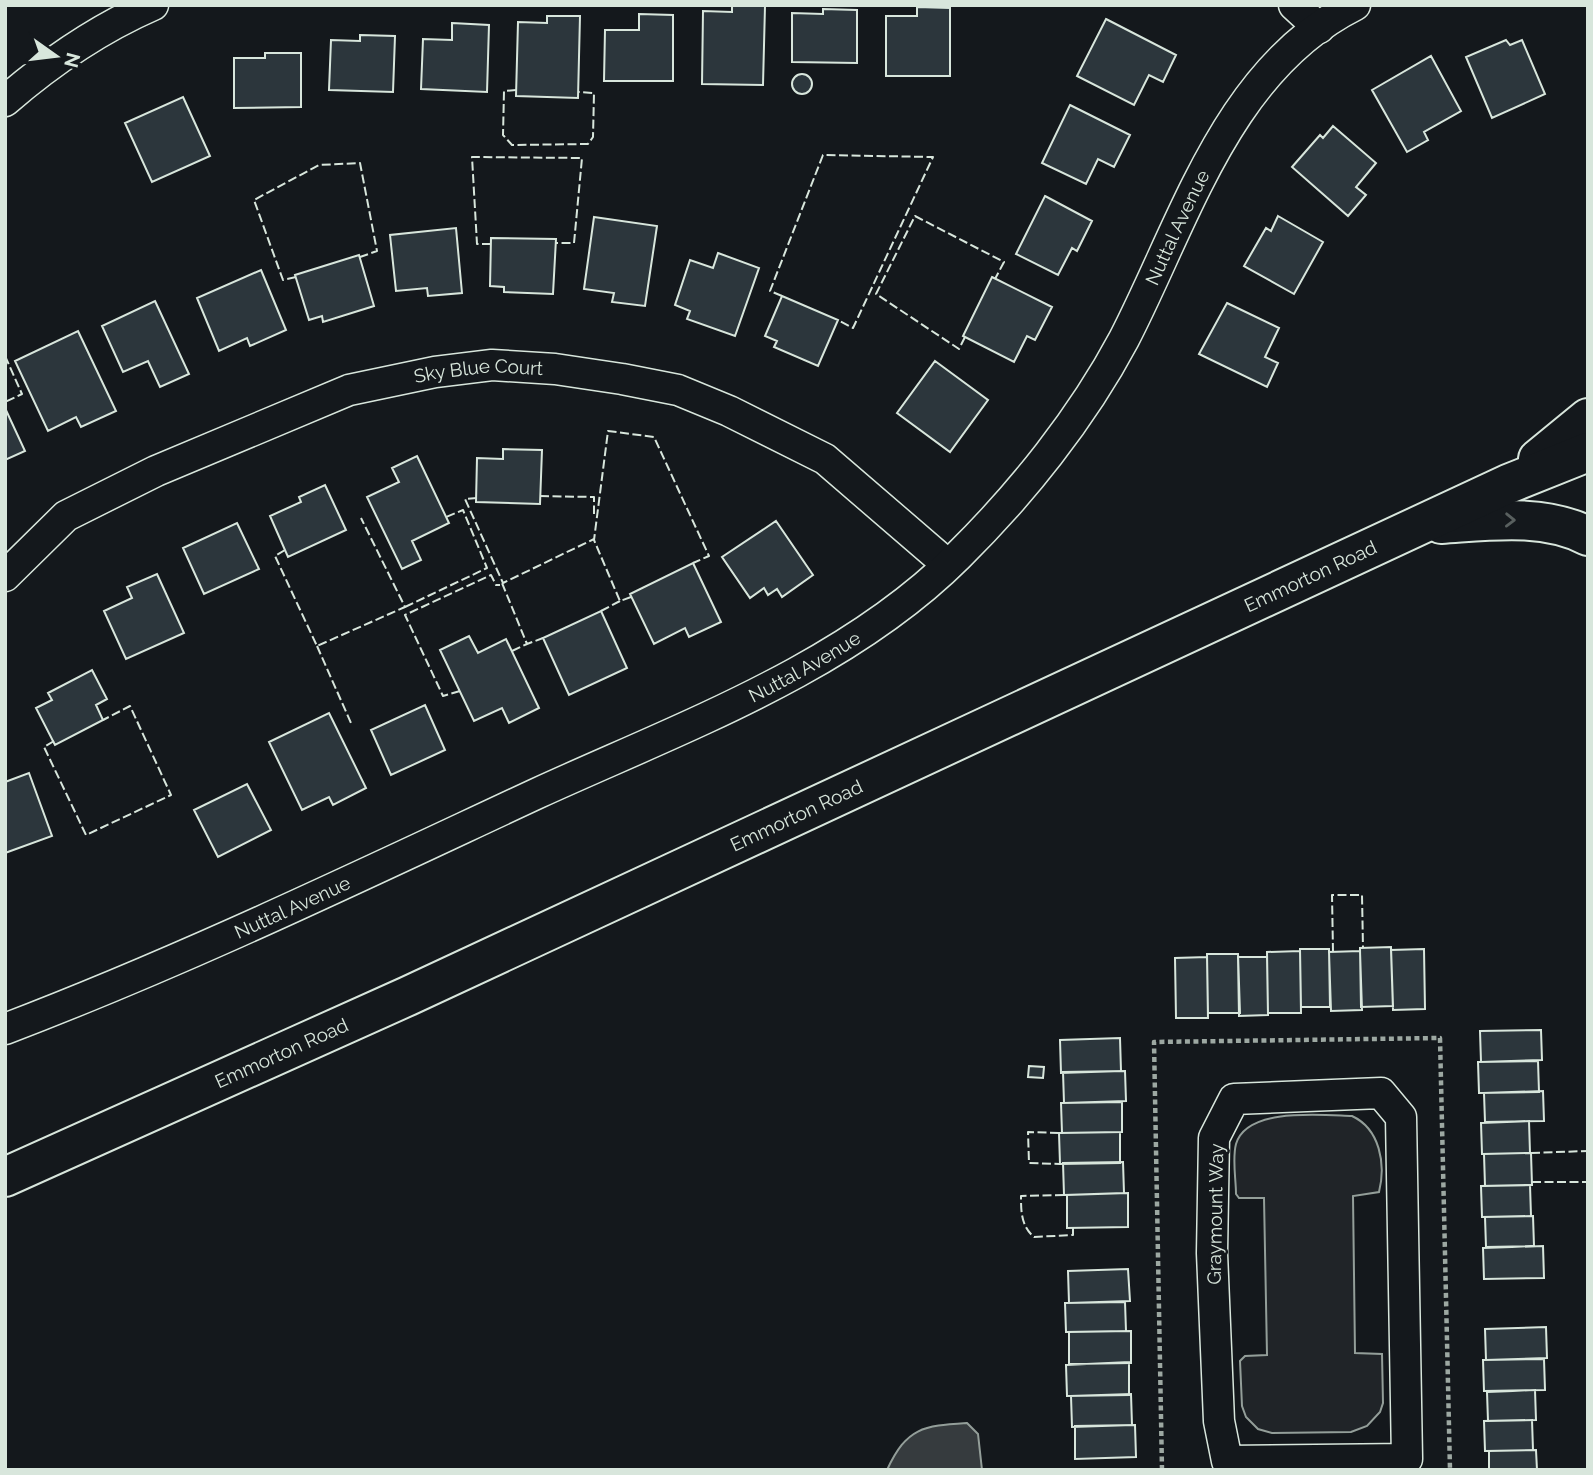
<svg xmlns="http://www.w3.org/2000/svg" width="1593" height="1475" viewBox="0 0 1593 1475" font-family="Raleway,sans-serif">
	<rect width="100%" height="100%" fill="#14181c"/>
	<path fill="#202428" stroke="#939e99" stroke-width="2" d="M1352 1116C1380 1129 1386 1164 1379 1192L1353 1196 1355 1353 1382 1354 1383 1403 1380 1412 1367 1426 1351 1432 1272 1433 1258 1429 1246 1417 1242 1406 1240 1361 1245 1356 1267 1355 1264 1198H1239L1236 1194C1236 1179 1232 1159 1236 1144 1247 1107 1321 1115 1352 1116Z"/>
	<path fill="#363b3e" stroke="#939e99" stroke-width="2" d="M967 1423 978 1434 982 1470H887C907 1427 923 1426 967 1423Z"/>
	<path fill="#2c363c" stroke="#d8e6dc" stroke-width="2" d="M732 5 765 6 763 85 702 84 703 11 732 12Z
		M917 7 950 8V76H886V16H917Z
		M823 9 857 10V63L792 62V13L823 14Z
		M639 14 673 15V81H604L605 30H639Z
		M547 16H580L578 98 516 96 518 22 547 23Z
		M1106 19 1176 55 1163 82 1149 75 1134 105 1077 76Z
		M452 23 489 25 487 92 421 89 423 39 452 40Z
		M360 35 395 36 393 92 329 90 331 40 360 41Z
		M1506 40 1510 45 1522 40 1545 94 1492 118 1466 57Z
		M265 53H301V107L234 108V58H265Z
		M1431 56 1461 111 1424 132 1428 140 1407 152 1372 90Z
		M792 84a10 10 0 1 1 20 0a10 10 0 1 1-20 0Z
		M183 97 210 156 152 182 125 123Z
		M1070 105 1130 135 1114 167 1098 159 1086 184 1042 163Z
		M1333 126 1376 163 1356 187 1366 195 1348 216 1292 167 1320 135 1323 138Z
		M1045 196 1092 221 1077 251 1072 248 1058 275 1016 254Z
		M1278 216 1323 242 1294 294 1244 266 1266 228 1271 231Z
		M594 217 657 226 645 306 612 302 614 293 584 289Z
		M456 228 462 293 428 296 427 288 396 291 390 235Z
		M491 238 556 239 553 294 504 292V287L490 286Z
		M718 253 759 268 735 336 687 319 690 311 675 305 690 260 713 268Z
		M359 255 374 306 323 322 322 316 309 320 295 275Z
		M261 270 286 330 250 346 247 338 219 351 197 298Z
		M992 277 1052 307 1035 340 1027 336 1014 362 963 336Z
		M782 296 838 320 818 366 774 347 777 341 765 336Z
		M155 301 189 374 160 387 148 361 123 372 102 326Z
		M1227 303 1279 328 1265 357 1278 363 1267 387 1199 354Z
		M78 331 116 411 81 427 76 417 48 431 15 361Z
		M935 361 988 400 950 452 897 413Z
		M5 408 25 451 5 460Z
		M503 449 542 450 540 504 476 502 477 458 503 459Z
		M417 456 449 523 412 541 421 560 402 569 367 497 399 482 392 468Z
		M325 485 346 530 288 557 270 516 301 502 299 497Z
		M776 521 813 575 782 597 777 589 768 595 764 588 750 598 722 557Z
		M237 523 259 569 204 594 183 548Z
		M693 563 721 622 689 637 685 628 654 644 630 594Z
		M157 574 184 633 126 659 104 611 132 598 127 587Z
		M601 611 627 668 569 695 543 638Z
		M469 636 478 653 506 639 539 708 509 723 502 708 474 721 440 650Z
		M92 670 107 699 96 705 103 720 55 745 36 708 52 700 48 693Z
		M425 705 445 750 391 775 371 730Z
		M329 713 366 788 333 805 329 797 302 810 269 742Z
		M29 773 52 836 5 853V782Z
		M247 784 271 830 218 857 194 810Z
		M1391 947 1393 1006 1361 1007 1360 948Z
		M1300 949H1329L1330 1007H1301Z
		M1424 949 1425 1009 1393 1010 1391 950Z
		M1300 951 1301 1013H1268L1267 952Z
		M1360 951 1362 1010 1331 1011 1329 952Z
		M1207 954H1238L1240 1013H1208Z
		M1207 957 1208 1018H1176L1175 958Z
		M1238 957H1267L1268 1015 1239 1016Z
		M1541 1030 1542 1060 1481 1062 1480 1031Z
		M1120 1038 1121 1071 1061 1073 1060 1040Z
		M1538 1061 1539 1092 1479 1093 1478 1062Z
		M1029 1066 1044 1067 1043 1078 1028 1077Z
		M1125 1071 1126 1101 1064 1103 1063 1072Z
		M1543 1091 1544 1121 1485 1122 1484 1093Z
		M1122 1102V1132L1062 1133 1061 1103Z
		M1529 1121 1530 1153 1482 1154 1481 1123Z
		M1120 1132V1163L1060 1164 1059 1133Z
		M1531 1153 1532 1185 1485 1186 1484 1154Z
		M1123 1162 1124 1193 1064 1195 1063 1163Z
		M1530 1185 1531 1216 1482 1217 1481 1186Z
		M1128 1193V1227L1067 1228V1195Z
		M1533 1216 1534 1246 1486 1247 1485 1217Z
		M1543 1246 1544 1278 1484 1279 1483 1248Z
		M1128 1269 1130 1301 1069 1303 1068 1271Z
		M1125 1302 1126 1331 1066 1332 1065 1303Z
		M1546 1327 1547 1358 1486 1360 1485 1329Z
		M1131 1331V1363L1069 1364V1332Z
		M1544 1359 1545 1390 1484 1391 1483 1360Z
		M1129 1362V1395L1067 1396 1066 1365Z
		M1535 1390 1536 1420 1488 1421 1487 1392Z
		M1131 1394 1132 1425 1072 1427 1071 1396Z
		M1532 1420 1533 1450 1485 1451 1484 1421Z
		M1135 1425 1136 1457 1075 1459V1426Z
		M1536 1450 1537 1470H1489V1451Z"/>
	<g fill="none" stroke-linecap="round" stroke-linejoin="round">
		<defs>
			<g id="street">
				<path d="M1294 5 1319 28"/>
				<path d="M5 101C50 62 98 29 153 5"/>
				<path id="s1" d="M5 576 66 516 156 471 349 390 435 372 492 365 555 369 622 379 678 390 729 411 825 459 948 565"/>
				<path id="s2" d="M5 1029C186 960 362 875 538 793 680 728 846 668 958 556 1021 494 1082 418 1124 339 1185 221 1227 69 1355 5"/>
				<path d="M1381 1093 1401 1117 1407 1459 1227 1461 1219 1421 1212 1253 1214 1138 1234 1099Z"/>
			</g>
			<g id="secondary">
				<path d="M1538 459 1588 418"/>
				<path d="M1441 524C1489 521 1543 513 1588 536"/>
				<path id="s3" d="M5 1177 408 996 1508 484 1588 452"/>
			</g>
		</defs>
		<use href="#street" stroke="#d8e6dc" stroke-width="33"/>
		<use href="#secondary" stroke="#d8e6dc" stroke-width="42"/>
		<path stroke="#9da8a2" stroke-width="4.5" stroke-dasharray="5 3.5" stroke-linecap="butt" d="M1162 1470 1154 1042 1440 1038 1450 1470"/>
		<use href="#street" stroke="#14181c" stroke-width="30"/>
		<use href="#secondary" stroke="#14181c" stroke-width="38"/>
		<path stroke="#d8e6dc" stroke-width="2" stroke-dasharray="9 3.5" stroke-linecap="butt" d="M516 90 504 91 503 135 512 145 588 144 593 137 594 93 578 92
			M491 244H477L472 157 582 158 574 243H555
			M296 277 283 280 254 200 319 165 360 163 377 251 360 257
			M782 296 770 291 823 155 933 157 853 328 838 320
			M965 337 959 349 876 294 915 216 1004 262 995 279
			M5 356 22 394 5 402
			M540 496 594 497V514
			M477 498 465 499 503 583 594 539
			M285 550 275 556 317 646 405 607 361 518
			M502 583 527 644 543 638
			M631 597 620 601 594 540 608 431 654 437 709 556 693 563
			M405 607 487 568 463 510 446 517
			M601 611 620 601
			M317 646 351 723
			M512 651 527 644
			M460 691 443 696 405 615 491 575 496 585H500
			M54 741 44 747 86 835 171 795 130 706 103 720
			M1333 952 1332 895H1362L1363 948
			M1059 1133 1028 1132 1029 1163 1060 1164
			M1531 1153 1588 1151
			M1532 1182H1588
			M1064 1195 1021 1196C1021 1211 1021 1226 1034 1237L1073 1235V1228"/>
	</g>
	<defs><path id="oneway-chevron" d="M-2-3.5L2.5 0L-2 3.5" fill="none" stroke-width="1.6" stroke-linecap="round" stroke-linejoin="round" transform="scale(1.75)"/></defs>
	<use stroke="#59605f" href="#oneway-chevron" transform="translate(1510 520) rotate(1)"/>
	<g text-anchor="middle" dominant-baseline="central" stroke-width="5" stroke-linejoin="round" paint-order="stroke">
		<g font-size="19" fill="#d8e6dc" stroke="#14181c">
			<text stroke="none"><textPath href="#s2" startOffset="1466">Nuttal Avenue</textPath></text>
			<text stroke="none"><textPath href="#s1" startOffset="527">Sky Blue Court</textPath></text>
			<text stroke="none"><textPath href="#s3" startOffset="1437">Emmorton Road</textPath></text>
			<text stroke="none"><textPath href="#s2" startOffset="878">Nuttal Avenue</textPath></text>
			<text stroke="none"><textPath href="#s3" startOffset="870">Emmorton Road</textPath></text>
			<text stroke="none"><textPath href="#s2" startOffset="312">Nuttal Avenue</textPath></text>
			<text stroke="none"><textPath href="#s3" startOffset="303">Emmorton Road</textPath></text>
			<text transform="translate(1215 1214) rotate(-89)">Graymount Way</text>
		</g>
	</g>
	<rect width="1593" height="1475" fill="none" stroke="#d8e6dc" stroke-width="14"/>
	<g transform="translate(56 56) rotate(104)" stroke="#14181c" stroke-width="5" paint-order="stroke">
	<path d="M0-5L12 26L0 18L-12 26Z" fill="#d8e6dc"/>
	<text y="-10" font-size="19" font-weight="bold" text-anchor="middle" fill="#d8e6dc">N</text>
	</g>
</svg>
